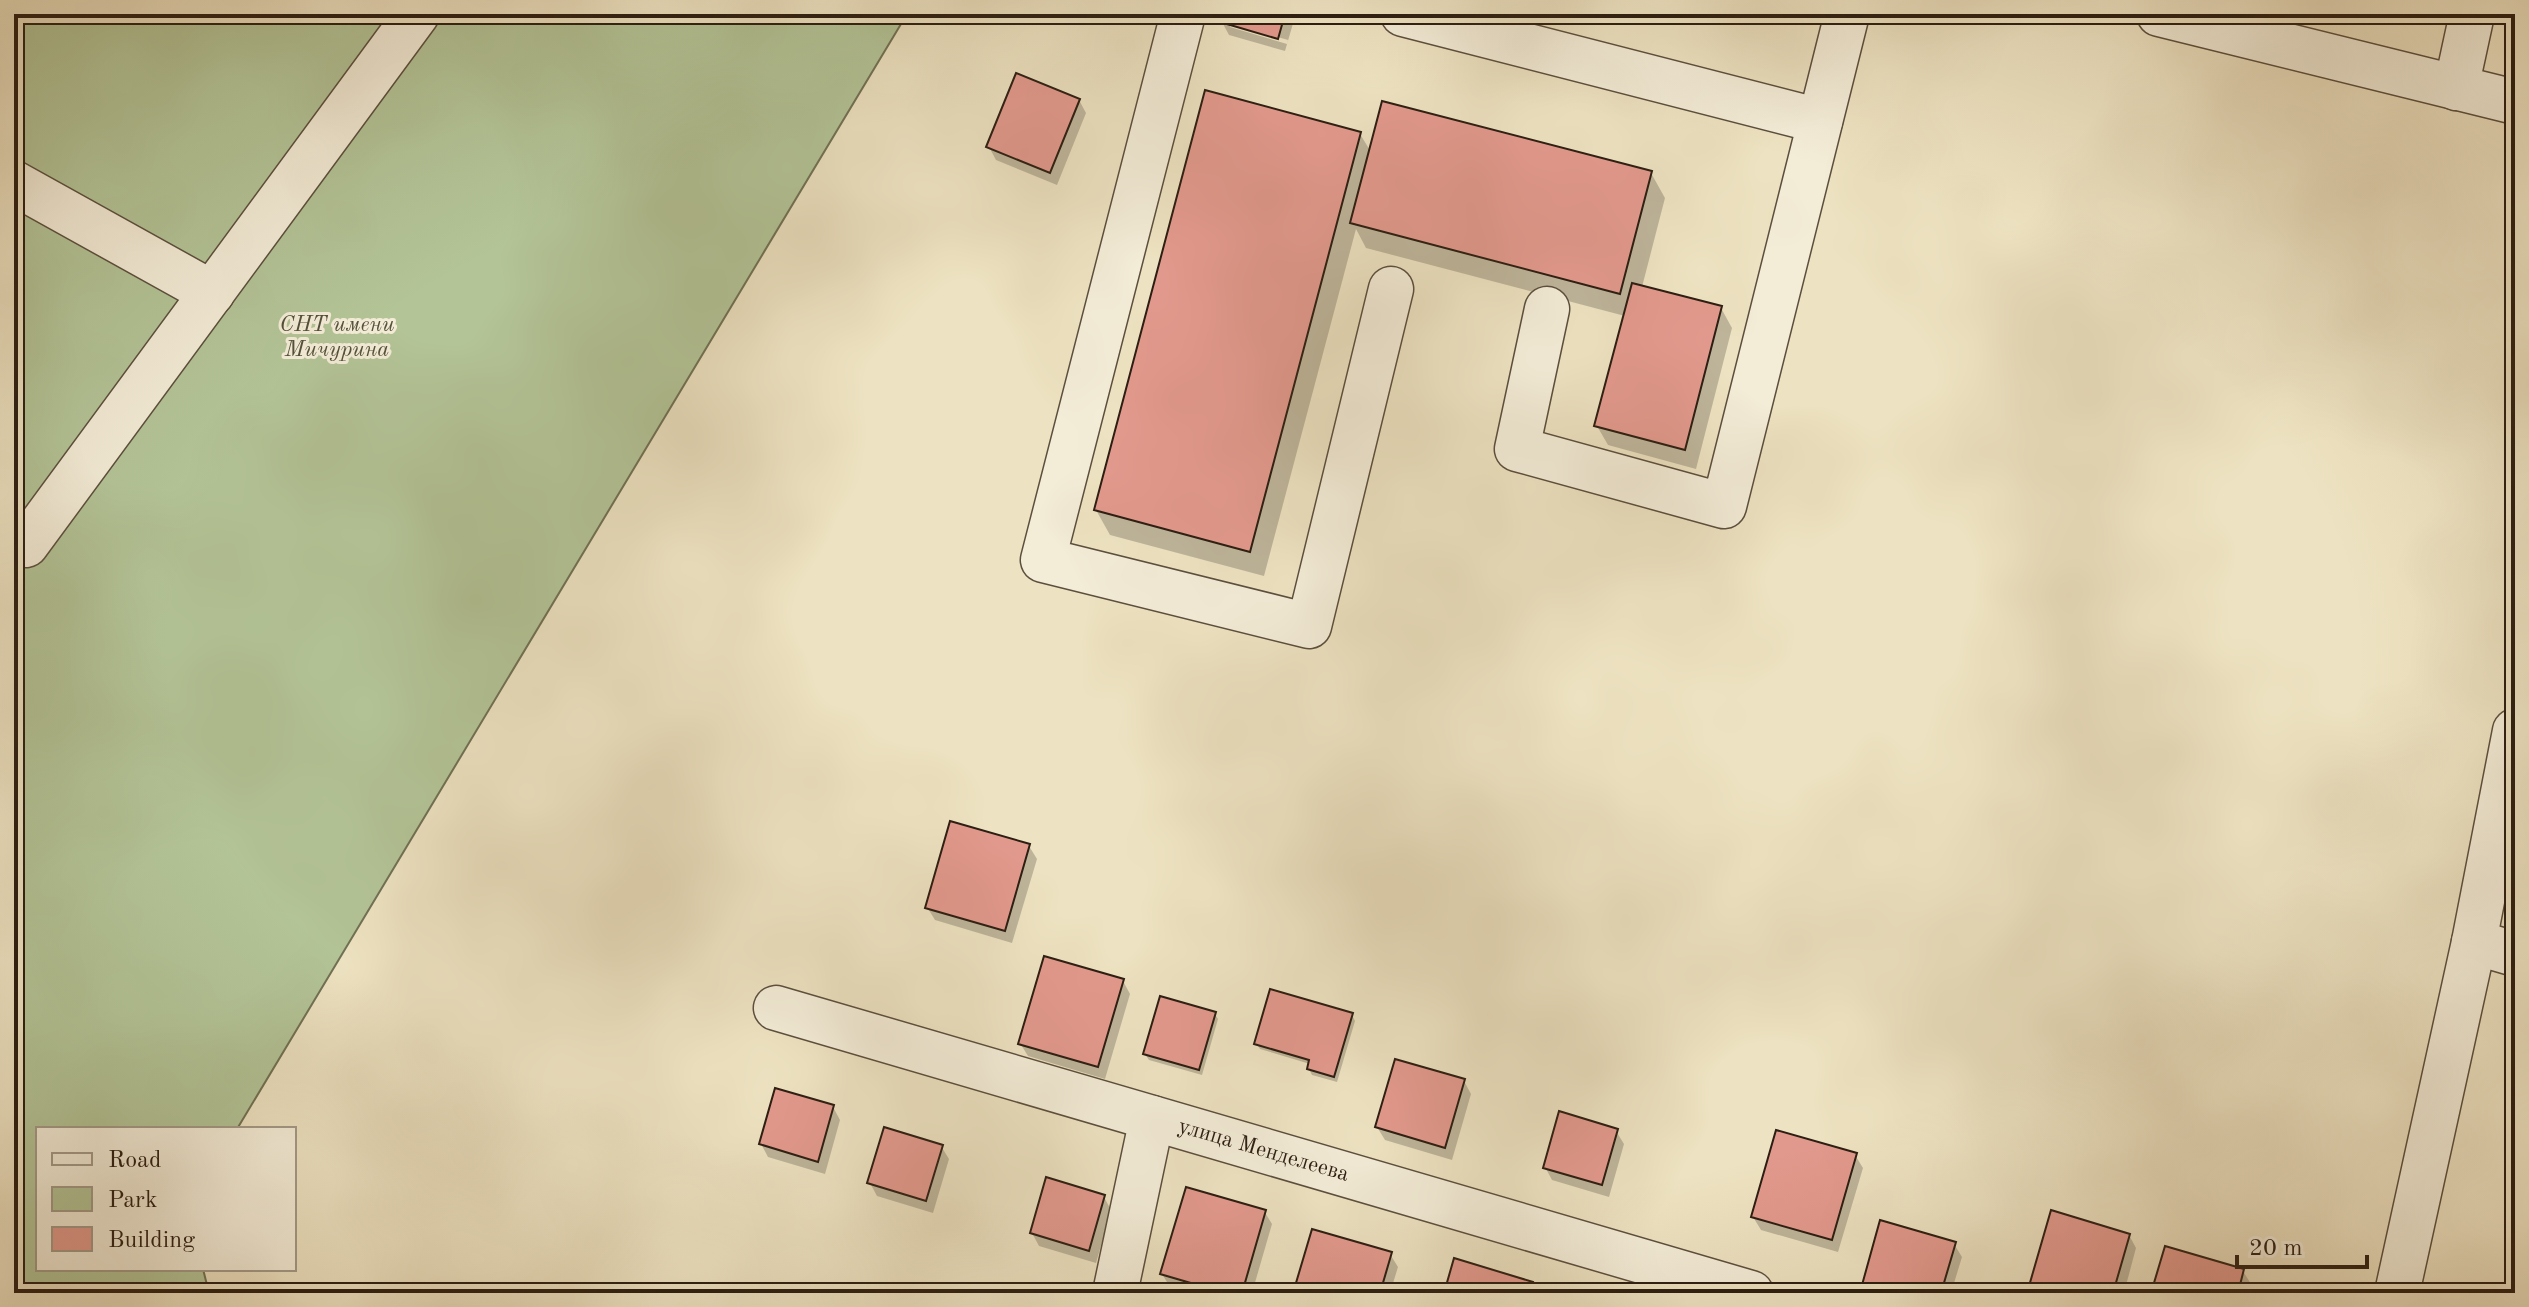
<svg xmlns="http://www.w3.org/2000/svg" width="2529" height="1307" viewBox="0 0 2529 1307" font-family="'Old Standard TT',serif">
	<rect width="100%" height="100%" fill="#ede2c1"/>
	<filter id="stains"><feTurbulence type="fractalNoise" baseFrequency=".0025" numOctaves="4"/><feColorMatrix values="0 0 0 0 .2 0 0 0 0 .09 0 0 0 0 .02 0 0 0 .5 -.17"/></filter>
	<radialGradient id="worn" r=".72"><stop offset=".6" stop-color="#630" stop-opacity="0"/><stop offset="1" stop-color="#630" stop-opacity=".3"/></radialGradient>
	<path fill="#b3c497" stroke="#707154" stroke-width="2" d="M14 14H907L237 1129H38V1269H203L209 1293H14Z"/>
	<path fill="#0003" fill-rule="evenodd" d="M1224 14H1290L1294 20 1285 51 1229 35 1222 22ZM1230 23 1288 40 1287 44 1230 27Z
		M1079 100 1086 113 1057 185 996 160 989 147Z
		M1360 134 1371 152 1651 173 1665 198 1642 287 1721 308 1732 328 1696 469 1608 445 1597 426 1625 316 1366 248 1356 229 1264 576 1110 535 1096 510Z
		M1029 846 1037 859 1012 943 935 920 927 907Z
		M1123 981 1130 994 1105 1079 1028 1056 1020 1043Z
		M1214 1013 1218 1019 1202 1075 1149 1060 1145 1054Z
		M1352 1015 1355 1021 1337 1082 1312 1075 1309 1069 1310 1064 1260 1049 1256 1043Z
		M1464 1081 1471 1094 1452 1160 1385 1140 1377 1127Z
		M833 1107 840 1120 825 1174 768 1157 761 1144Z
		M1616 1131 1624 1144 1609 1197 1552 1180 1545 1167Z
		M941 1146 949 1159 933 1213 877 1196 870 1183Z
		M1855 1155 1863 1168 1838 1252 1761 1230 1753 1217Z
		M1104 1197 1111 1210 1096 1263 1039 1246 1032 1233Z
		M1264 1211 1272 1224 1252 1293H1191L1170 1287 1162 1274Z
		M2129 1235 2136 1248 2124 1293H2029Z
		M1954 1244 1962 1257 1951 1293H1869L1864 1284Z
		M1390 1254 1398 1267 1390 1293H1295Z
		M2243 1271 2251 1284 2248 1293H2153Z
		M1532 1284 1538 1293H1446Z"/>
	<path fill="#e2998d" stroke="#2c1e12" stroke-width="2" d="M1222 14H1285L1278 39 1220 22Z
		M1016 73 1080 99 1050 173 986 147Z
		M1205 90 1361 132 1250 552 1094 510Z
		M1382 101 1652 171 1620 294 1350 223Z
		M1632 283 1722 306 1685 450 1594 426Z
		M950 821 1030 844 1005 931 925 908Z
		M1044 956 1124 979 1098 1067 1018 1044Z
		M1270 989 1353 1013 1334 1077 1307 1069 1309 1060 1254 1044Z
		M1160 996 1216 1012 1199 1070 1143 1054Z
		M1395 1059 1465 1079 1445 1148 1375 1127Z
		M775 1088 834 1105 818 1162 759 1144Z
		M1559 1111 1618 1129 1602 1185 1543 1168Z
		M884 1127 943 1145 926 1201 867 1183Z
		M1776 1130 1857 1153 1832 1240 1751 1217Z
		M1046 1177 1105 1195 1089 1251 1030 1233Z
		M1186 1187 1266 1210 1242 1293H1225L1160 1274Z
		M2051 1210 2130 1234 2113 1293H2027Z
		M1880 1220 1956 1242 1941 1293H1890L1862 1285Z
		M1312 1229 1392 1252 1380 1293H1293Z
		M2165 1246 2244 1269 2238 1293H2151Z
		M1454 1258 1533 1282 1530 1293H1444Z"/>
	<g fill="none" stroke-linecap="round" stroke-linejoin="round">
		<defs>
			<g id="minor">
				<path d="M1183 14 1043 560 1309 626 1391 289"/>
				<path d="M1403 14 1820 121"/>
				<path d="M2159 14 2515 102"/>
				<path d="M2456 88 2472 14"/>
				<path d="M14 183 212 293"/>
				<path d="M1547 309 1517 449 1724 506 1847 14"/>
				<path d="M26 545 417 14"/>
				<path d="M2474 942 2515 954"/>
				<path id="s1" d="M776 1008 1751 1293"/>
				<path d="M1115 1293 1152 1118"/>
				<path d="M2397 1293 2474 942 2515 731"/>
			</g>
		</defs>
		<use href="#minor" stroke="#5c4f3e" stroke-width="47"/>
		<use href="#minor" stroke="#f3ecd7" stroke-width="44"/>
	</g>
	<g text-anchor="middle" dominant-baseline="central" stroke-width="6" stroke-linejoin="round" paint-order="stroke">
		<g font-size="22" font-style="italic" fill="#54503a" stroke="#f3ecd7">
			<text x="337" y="325">СНТ имени<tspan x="337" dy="25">Мичурина</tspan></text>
		</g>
		<g font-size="22" fill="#2c1e12" stroke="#f3ecd7">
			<text stroke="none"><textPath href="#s1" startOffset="508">улица Менделеева</textPath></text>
		</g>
	</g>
	<rect width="2529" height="1307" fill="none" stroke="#ede2c1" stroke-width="48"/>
	<rect x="16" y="16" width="2497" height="1275" fill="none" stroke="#2c1e12" stroke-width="4"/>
	<rect x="24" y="24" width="2481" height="1259" fill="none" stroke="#2c1e12" stroke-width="2"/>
	<rect x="36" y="1127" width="260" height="144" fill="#f3ecd7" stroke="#a39a88" stroke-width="2"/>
	<rect x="52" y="1153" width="40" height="12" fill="#f3ecd7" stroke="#a39a88" stroke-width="2"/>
	<text x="108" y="1167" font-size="24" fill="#2c1e12">Road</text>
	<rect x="52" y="1187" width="40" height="24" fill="#b3c497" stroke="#a39a88" stroke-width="2"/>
	<text x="108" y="1207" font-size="24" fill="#2c1e12">Park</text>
	<rect x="52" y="1227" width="40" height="24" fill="#e2998d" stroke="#a39a88" stroke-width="2"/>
	<text x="108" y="1247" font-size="24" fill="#2c1e12">Building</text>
	<path d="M2237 1255v12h130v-12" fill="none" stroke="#2c1e12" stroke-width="4"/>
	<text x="2249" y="1255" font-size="24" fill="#2c1e12" stroke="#f3ecd7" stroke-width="6" paint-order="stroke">20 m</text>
	<rect width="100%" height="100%" filter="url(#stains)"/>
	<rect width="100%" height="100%" fill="url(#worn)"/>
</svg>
